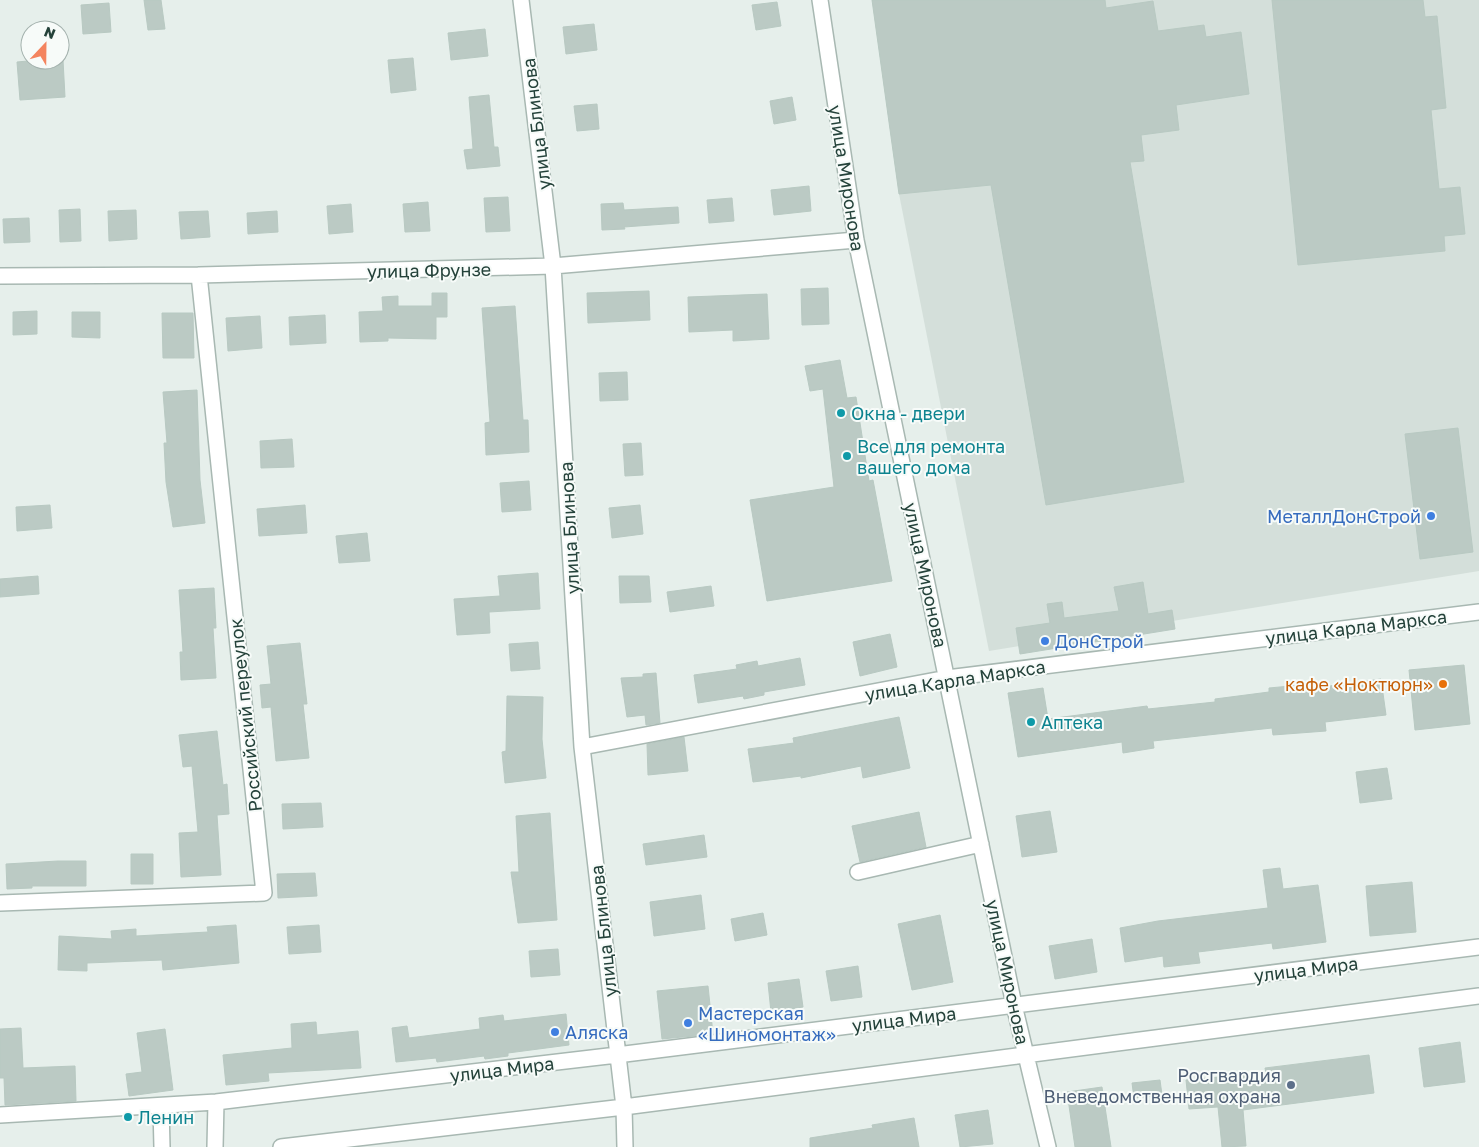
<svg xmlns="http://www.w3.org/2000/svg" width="1479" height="1147" viewBox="0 0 1479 1147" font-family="'Golos Text',sans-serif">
	<rect width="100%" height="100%" fill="#e6efeb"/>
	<path fill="#d4dfda" d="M872 0H1479V571L989 651 899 194Z"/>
	<path fill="#bbcac4" stroke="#b8c9c2" d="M144 0H161L165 29 148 30Z
		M872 0H1105L1106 8 1153 1 1158 31 1204 25 1206 37 1241 32 1249 94 1176 105 1179 130 1141 135 1144 161 1130 162 1184 482 1046 505 991 185 899 194Z
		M1272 0H1423L1425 17 1437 16 1446 108 1431 110 1439 189 1460 187 1465 234 1444 236 1445 251 1298 265Z
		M777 2 781 26 756 30 752 5Z
		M109 3 111 32 83 34 81 5Z
		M594 24 597 50 566 54 563 27Z
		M485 29 488 56 451 60 448 33Z
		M413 58 416 90 391 93 388 60Z
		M38 60H63L65 97 20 100 17 62Z
		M489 95 494 147H498L500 166 467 169 464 150 473 149 469 97Z
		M792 97 796 120 774 124 770 101Z
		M597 104 599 129 577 131 574 106Z
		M809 186 811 211 774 215 771 190Z
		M508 197 510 231 486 232 484 198Z
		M732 198 734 221 709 223 707 200Z
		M428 202 430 231 405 232 403 204Z
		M623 203 624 210 678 207 679 223 624 227 625 229 602 230 601 204Z
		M351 204 353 232 329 234 327 206Z
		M80 209 81 241 60 242 59 210Z
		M136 210 137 239 109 241 108 211Z
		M208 211 210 237 181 239 179 212Z
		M277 211 278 232 248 234 247 213Z
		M29 218 30 242 4 243 3 219Z
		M828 288 829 324 802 325 801 289Z
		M649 291 650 320 588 323 587 293Z
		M432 293H447V317H436V339L388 338V341L360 342 359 312 383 311 382 297 398 296V306H432Z
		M767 294 769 339 733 341V330L689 332 688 297Z
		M515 306 523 420H528L529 452 486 455 485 423 490 422 482 308Z
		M37 311V334L13 335V312Z
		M72 312H100V338L72 337Z
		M162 313H193L194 358H163Z
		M325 315 326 343 290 345 289 317Z
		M260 316 262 348 228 351 226 318Z
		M840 360 847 398 856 397 869 481 873 480 892 581 767 601 750 500 834 487 823 389 810 391 805 366Z
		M627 372 628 400 600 401 599 373Z
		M197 390 200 480 205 523 173 527 166 482 164 443H167L163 392Z
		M1458 428 1473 552 1420 559 1405 434Z
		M292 439 294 467 261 468 260 441Z
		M641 443 643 475 625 476 623 444Z
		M529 481 531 510 502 512 500 483Z
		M50 505 52 528 17 531 16 507Z
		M305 505 307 533 259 536 257 509Z
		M640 505 643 534 612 538 609 508Z
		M367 533 370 561 339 563 336 536Z
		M538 573 540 609 489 612 490 633 457 635 454 599 500 596 498 576Z
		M38 576 39 594 0 597V579Z
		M619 576H649L651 602 620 603Z
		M1143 582 1148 614 1172 610 1175 629 1020 654 1016 628 1050 623 1047 604 1062 602 1064 618 1119 611 1114 587Z
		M711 586 714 606 670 612 667 592Z
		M214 588 216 628H213L216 678 181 680 180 652H183L179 590Z
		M890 634 897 667 860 676 853 642Z
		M538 642 540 669 511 671 509 644Z
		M300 643 307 704H303L309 758 276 761 271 707 262 708 260 685 271 684 267 646Z
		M800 658 805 685 764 692V695L744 699 743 696 698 703 694 675 737 669 736 665 757 661 758 666Z
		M1464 665 1470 724 1415 730 1409 670Z
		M656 673 660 723 646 725 645 715 627 717 621 678 643 677V674Z
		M1381 679 1386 715 1325 722 1326 731 1273 735 1272 728 1153 741 1154 748 1123 753 1122 742 1018 757 1008 693 1043 688 1048 719 1147 706 1148 709 1215 702V699L1269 692V688L1322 683V687Z
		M507 696 543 697 542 739 546 778 505 783 502 752 506 751Z
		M899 717 910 768 863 778 861 766 801 778V776L753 782 748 749 794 743 793 738Z
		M217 731 223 785 227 784 229 814 217 815 221 875 181 877 179 833 198 832 192 766 183 767 179 735Z
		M684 737 688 771 648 775 647 744Z
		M1387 768 1392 799 1360 803 1356 772Z
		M321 803 323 827 283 829 282 804Z
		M1050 811 1057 852 1022 857 1016 816Z
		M919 812 926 847 860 862 852 826Z
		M550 813 557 920 518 923 511 872H519L516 816Z
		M704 835 707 857 646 865 643 844Z
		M131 854H153V884H131Z
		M58 861H86V886H32V888L7 889 6 864Z
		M1280 868 1283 889 1318 885 1326 942 1273 949 1272 943 1198 952 1200 963 1164 967 1163 956 1125 962 1120 928 1158 921 1268 908 1263 870Z
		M315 873 317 896 278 898 277 874Z
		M1412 882 1416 932 1370 936 1366 886Z
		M701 895 705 929 654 936 650 902Z
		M763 913 767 935 735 941 731 919Z
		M940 915 953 982 912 990 898 924Z
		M236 925 239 963 163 970 162 960 87 963V971L58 970 59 936 112 939 111 931 136 929V936L208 932 207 927Z
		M319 925 321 952 289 954 287 927Z
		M1092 939 1097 972 1055 979 1049 946Z
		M558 949 560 975 531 977 529 951Z
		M858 966 862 997 831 1001 826 971Z
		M799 979 803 1007 771 1012 768 983Z
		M708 986 713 1034 662 1039 657 991Z
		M566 1014 569 1045 508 1053V1056L485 1059 484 1056 437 1062 436 1058 396 1062 392 1028 407 1026 409 1038 480 1029 479 1018 503 1015 504 1021Z
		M316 1022 317 1035 358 1031 361 1068 268 1073 269 1081 226 1085 223 1055 292 1048 291 1024Z
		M21 1028 23 1068 75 1066 76 1101 5 1105 4 1078H0V1029Z
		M165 1029 173 1090 129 1096 126 1074 142 1072 137 1033Z
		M1460 1042 1465 1082 1424 1087 1419 1048Z
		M1369 1055 1374 1093 1243 1110 1246 1146 1222 1147 1218 1107 1189 1109 1186 1080 1266 1073 1265 1068Z
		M1160 1080 1162 1095 1134 1098 1132 1083Z
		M1102 1087 1111 1147H1075L1067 1092Z
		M988 1110 993 1144 960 1147 955 1115Z
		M914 1118 919 1147H810V1138L873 1128 872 1125Z"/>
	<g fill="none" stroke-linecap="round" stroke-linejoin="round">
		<defs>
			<path id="minor" d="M521 0 553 266 582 747 624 1107 625 1147
				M820 0 856 240 1014 1005 1048 1147
				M0 276 199 275 553 266 856 240
				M582 747 947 678 1479 612
				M858 872 981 844
				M0 903 264 893 199 275
				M161 1107 162 1147
				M0 1115 216 1102 617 1055 1479 947
				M215 1147 216 1102
				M281 1147 624 1107 1479 996"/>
		</defs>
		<use href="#minor" stroke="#a8b8b2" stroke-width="18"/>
		<use href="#minor" stroke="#fff" stroke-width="15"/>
	</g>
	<g fill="#0f9aa8" stroke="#f7fbf9" stroke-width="2">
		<circle cx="841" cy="413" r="5"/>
		<circle cx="847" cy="456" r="5"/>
		<circle cx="1031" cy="722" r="5"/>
		<circle cx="128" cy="1117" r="5"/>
	</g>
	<g fill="#3f7fe0" stroke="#f7fbf9" stroke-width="2">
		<circle cx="1431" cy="516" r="5"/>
		<circle cx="1045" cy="641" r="5"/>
		<circle cx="688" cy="1023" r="5"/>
		<circle cx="555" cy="1032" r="5"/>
	</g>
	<circle fill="#e8710a" stroke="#f7fbf9" stroke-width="2" cx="1443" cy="684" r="5"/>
	<circle fill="#5c6f8a" stroke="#f7fbf9" stroke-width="2" cx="1291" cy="1085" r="5"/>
	<g text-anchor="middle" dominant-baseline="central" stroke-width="4" stroke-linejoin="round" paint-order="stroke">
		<g font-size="18" fill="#24423a" stroke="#f7fbf9">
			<text transform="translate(536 124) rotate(-97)">улица Блинова</text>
			<text transform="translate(847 178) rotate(81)">улица Миронова</text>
			<text transform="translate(429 270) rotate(-1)">улица Фрунзе</text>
			<text transform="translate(569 528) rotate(-93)">улица Блинова</text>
			<text transform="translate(926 575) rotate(78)">улица Миронова</text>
			<text transform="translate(1356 627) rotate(-7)">улица Карла Маркса</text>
			<text transform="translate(955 680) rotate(-9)">улица Карла Маркса</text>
			<text transform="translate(245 715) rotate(-96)">Российский переулок</text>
			<text transform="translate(603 931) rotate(-96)">улица Блинова</text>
			<text transform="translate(1306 969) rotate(-7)">улица Мира</text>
			<text transform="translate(1008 972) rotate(78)">улица Миронова</text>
			<text transform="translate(904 1019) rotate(-7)">улица Мира</text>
			<text transform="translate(502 1069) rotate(-7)">улица Мира</text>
		</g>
		<g font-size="18" fill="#0d838f" stroke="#f7fbf9" text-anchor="start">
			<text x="851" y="413">Окна - двери</text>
			<text x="857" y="446">Все для ремонта<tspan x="857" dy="21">вашего дома</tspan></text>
			<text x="1041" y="722">Аптека</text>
			<text x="138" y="1117">Ленин</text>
		</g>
		<g font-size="18" fill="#366cbe" stroke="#f7fbf9" text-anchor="start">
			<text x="1421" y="516" text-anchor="end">МеталлДонСтрой</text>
			<text x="1055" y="641">ДонСтрой</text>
			<text x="698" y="1013">Мастерская<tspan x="698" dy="21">«Шиномонтаж»</tspan></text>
			<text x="565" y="1032">Аляска</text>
		</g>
		<g font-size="18" fill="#c56008" stroke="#f7fbf9" text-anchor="end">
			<text x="1433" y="684">кафе «Ноктюрн»</text>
		</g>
		<g font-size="18" fill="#4e5e75" stroke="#f7fbf9" text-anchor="end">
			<text x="1281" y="1075">Росгвардия<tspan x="1281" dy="21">Вневедомственная охрана</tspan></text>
		</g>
	</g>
	<g transform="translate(45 45) rotate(22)"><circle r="24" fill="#f7fbf9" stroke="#a3b1ad"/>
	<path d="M0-4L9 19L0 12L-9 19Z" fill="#f4845f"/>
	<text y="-8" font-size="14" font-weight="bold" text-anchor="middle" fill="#24423a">N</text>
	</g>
</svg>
